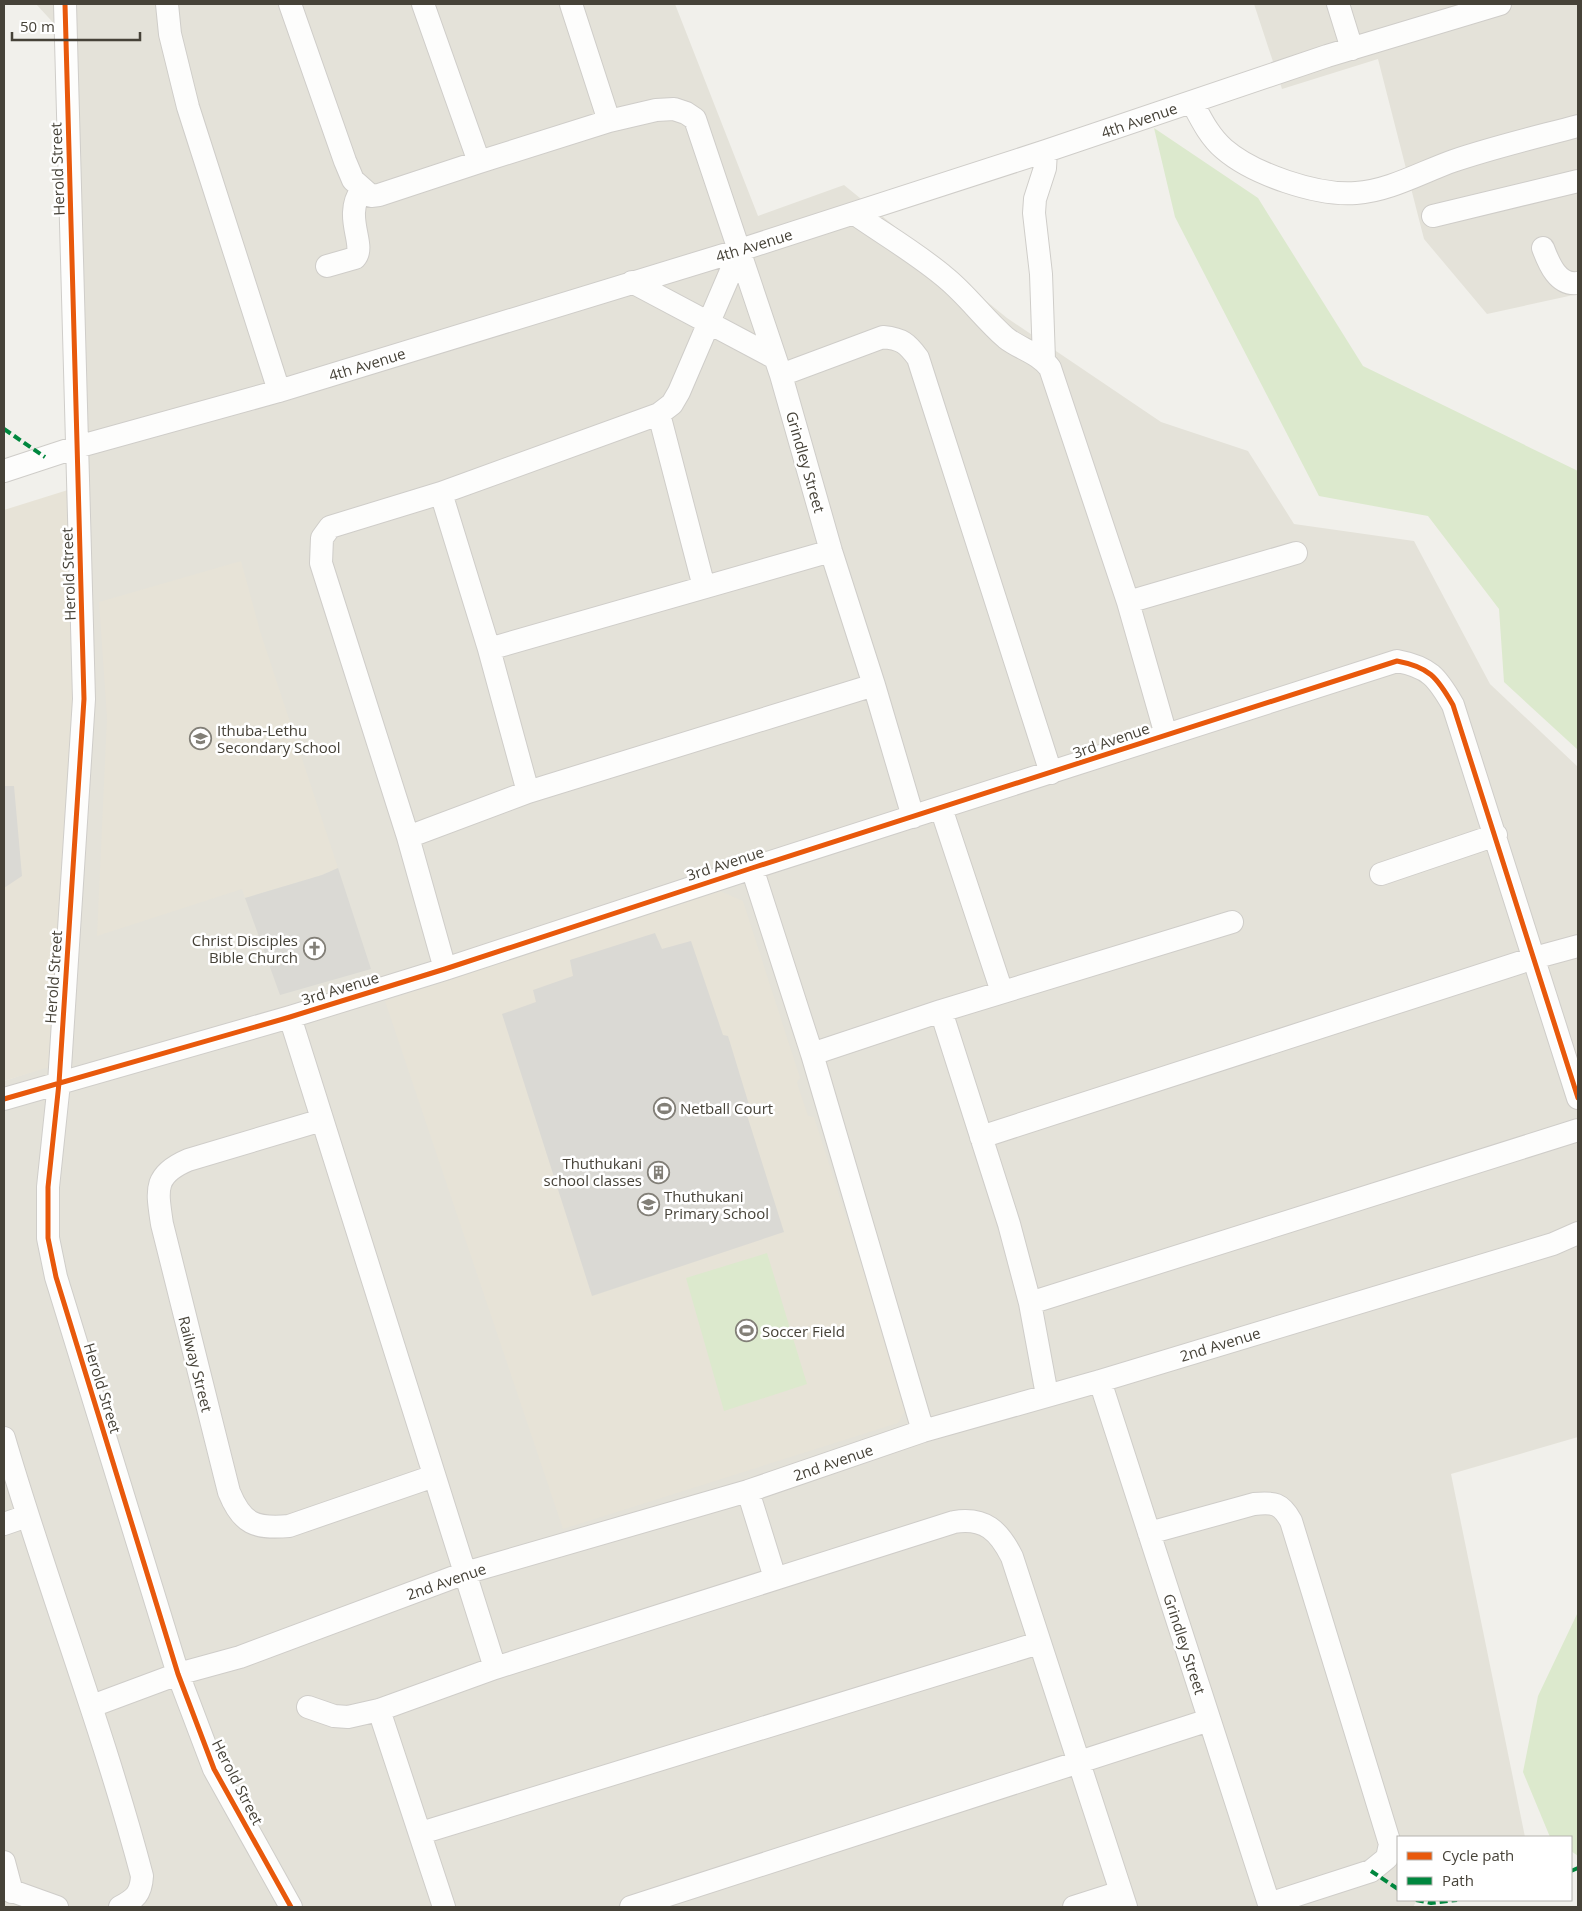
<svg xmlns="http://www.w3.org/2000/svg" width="1582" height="1911" viewBox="0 0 1582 1911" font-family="'Open Sans',sans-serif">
	<rect width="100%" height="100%" fill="#f1f0eb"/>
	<path fill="#e4e2d9" d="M36 4H675L758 216 844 185 1007 318 1161 422 1248 451 1294 524 1414 541 1490 684 1578 767V1437L1451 1474 1525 1837H1398V1900H1417L1413 1907H4V1081L49 1066 74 728 59 29Z
		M1254 4H1578V294L1487 314 1424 239 1378 59 1282 89Z"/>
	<path fill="#e7e3d7" d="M71 489 74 728 49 1067 4 1081V510Z
		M241 561 260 631 338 868 322 875 245 898 242 889 97 936 107 718 99 602Z
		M720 891 743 901 800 1078 797 1082 799 1089 808 1116 814 1117 907 1407 898 1423 563 1529 385 1001Z"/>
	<path fill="#dce9cd" d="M1154 128 1258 198 1363 366 1578 471V750L1504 682 1499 609 1428 516 1319 496 1175 217Z
		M767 1253 807 1384 724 1411 686 1278Z
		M1578 1612V1856L1571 1851V1837H1550L1523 1772 1538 1696Z"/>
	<path fill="#dad9d4" d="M4 786H14L22 876 4 888Z
		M338 868 371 969 280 995 245 898 322 875Z
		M655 933 662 949 691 941 723 1035 728 1036 750 1108 746 1112 784 1232 592 1296 502 1014 536 1002 533 990 573 976 570 960Z"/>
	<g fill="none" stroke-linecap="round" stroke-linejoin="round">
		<defs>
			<path id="minor" d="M65 4 84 699 59 1083 48 1187V1238L56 1277 178 1674 214 1769 291 1907
				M167 4 170 34 188 107 279 391
				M290 4 345 161 353 180 371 196 379 195 479 162 609 121 656 110 674 109 686 113 695 119 781 375 831 551 874 685 913 817
				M423 4 479 162
				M571 4 609 121
				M1338 4 1352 49
				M1192 102C1201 119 1209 136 1224 149 1253 174 1317 196 1356 193 1389 191 1422 172 1453 161 1494 147 1537 137 1578 126
				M855 214C885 235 918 254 946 278 968 296 984 319 1006 338 1020 349 1039 353 1050 368L1128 602 1166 735
				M1433 216 1578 181
				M1543 248C1549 264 1558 286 1578 283
				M327 266 355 258C367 245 342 217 362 189
				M632 282 775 358
				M1044 360 1041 274 1034 213 1035 199 1045 168 1046 151
				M781 375 883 337C902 339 907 343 918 358L1051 773
				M659 414 704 587
				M4 471 77 447 279 391 740 250 1046 151 1327 56 1500 4
				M441 493 489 649 528 792
				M1128 602 1296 553
				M489 649 831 551
				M941 808 1002 992
				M408 837 528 792 874 685
				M752 868 812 1054 923 1431
				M1381 874 1496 835
				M445 969 408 837 321 563 322 538 330 527 441 493 659 414 672 404 679 392 740 250
				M941 1011 1009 1224 1030 1303 1047 1395
				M290 1017 495 1668
				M812 1054 941 1011 1232 922
				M4 1099 290 1017 445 969 752 868 1397 661C1429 667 1437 677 1453 705L1578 1098
				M322 1120 188 1160C153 1175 157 1190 162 1224L229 1492C242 1524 255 1529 289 1526L434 1476
				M981 1137 1534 958 1578 946
				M1030 1303 1578 1130
				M1100 1381 1270 1907
				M4 1438C47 1585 103 1728 142 1876 141 1894 135 1899 120 1907
				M748 1491 775 1578
				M4 1524 27 1516
				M1149 1533 1254 1504C1274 1502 1281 1503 1291 1521L1390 1844 1387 1858 1371 1871 1269 1904
				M92 1706 178 1674 240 1657 465 1573 748 1491 923 1431 1100 1381 1553 1244 1578 1233
				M308 1707 334 1716 348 1717 379 1710 495 1668 954 1522C985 1517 999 1531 1012 1557L1126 1907
				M379 1710 444 1907
				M421 1833 1039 1643
				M4 1862 12 1892
				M4 1888 57 1907
				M631 1907 1209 1720
				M1074 1907 1121 1892"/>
		</defs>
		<use href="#minor" stroke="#cfcdc9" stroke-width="24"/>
		<use href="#minor" stroke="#fdfdfc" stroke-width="22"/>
		<path stroke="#00873e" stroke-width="4" stroke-dasharray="8 4" stroke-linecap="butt" d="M4 429 45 457
			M1371 1871 1398 1889
			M1571 1871 1578 1868
			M1416 1900 1431 1903 1457 1900"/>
		<defs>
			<path id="cycleway" d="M65 4 84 699 59 1083 48 1187V1238L56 1277 178 1674 214 1769 291 1907
				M4 1099 290 1017 445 969 752 868 1397 661C1429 667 1437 677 1453 705L1578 1098"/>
		</defs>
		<use href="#cycleway" stroke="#fff" stroke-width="8"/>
		<use href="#cycleway" stroke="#e8590c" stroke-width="5"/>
	</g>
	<defs>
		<symbol id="school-ring" viewBox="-11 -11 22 22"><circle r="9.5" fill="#fff" stroke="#827f77" stroke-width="1.5"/><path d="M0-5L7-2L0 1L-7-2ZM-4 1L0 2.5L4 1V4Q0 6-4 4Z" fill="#827f77"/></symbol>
		<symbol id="church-ring" viewBox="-11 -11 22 22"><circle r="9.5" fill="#fff" stroke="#827f77" stroke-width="1.5"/><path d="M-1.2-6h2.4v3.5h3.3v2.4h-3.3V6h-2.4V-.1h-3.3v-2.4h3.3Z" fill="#827f77"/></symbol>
		<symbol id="stadium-ring" viewBox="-11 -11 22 22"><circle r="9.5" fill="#fff" stroke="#827f77" stroke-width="1.5"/><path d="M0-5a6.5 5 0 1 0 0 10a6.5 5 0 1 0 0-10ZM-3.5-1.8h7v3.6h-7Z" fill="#827f77"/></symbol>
		<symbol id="building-ring" viewBox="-11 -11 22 22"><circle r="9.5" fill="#fff" stroke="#827f77" stroke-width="1.5"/><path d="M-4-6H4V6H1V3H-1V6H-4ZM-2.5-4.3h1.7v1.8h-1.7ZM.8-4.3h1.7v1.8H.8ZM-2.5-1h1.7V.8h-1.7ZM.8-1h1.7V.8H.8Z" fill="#827f77"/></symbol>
	</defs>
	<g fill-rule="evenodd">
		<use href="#school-ring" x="188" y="726" width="25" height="25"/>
		<use href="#church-ring" x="302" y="936" width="25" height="25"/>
		<use href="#stadium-ring" x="652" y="1096" width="25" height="25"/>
		<use href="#building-ring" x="646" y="1160" width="25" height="25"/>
		<use href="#school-ring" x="636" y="1192" width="25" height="25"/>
		<use href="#stadium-ring" x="734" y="1318" width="25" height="25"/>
	</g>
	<g text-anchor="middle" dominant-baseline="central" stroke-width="5" stroke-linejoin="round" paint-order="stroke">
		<g font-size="15" fill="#464238" stroke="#fff">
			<text transform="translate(1139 120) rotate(-19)">4th Avenue</text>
			<text transform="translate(57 169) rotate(-92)">Herold Street</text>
			<text transform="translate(754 245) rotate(-17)">4th Avenue</text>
			<text transform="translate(367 364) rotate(-17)">4th Avenue</text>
			<text transform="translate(806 462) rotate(74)">Grindley Street</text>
			<text transform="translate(68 574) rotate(-92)">Herold Street</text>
			<text transform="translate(1111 740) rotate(-19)">3rd Avenue</text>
			<text transform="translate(725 863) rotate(-18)">3rd Avenue</text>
			<text transform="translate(53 977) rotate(-86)">Herold Street</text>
			<text transform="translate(340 988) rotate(-17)">3rd Avenue</text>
			<text transform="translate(1220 1344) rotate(-17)">2nd Avenue</text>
			<text transform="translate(196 1364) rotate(76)">Railway Street</text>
			<text transform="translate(103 1388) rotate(73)">Herold Street</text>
			<text transform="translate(833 1462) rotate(-19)">2nd Avenue</text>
			<text transform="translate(446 1581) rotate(-19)">2nd Avenue</text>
			<text transform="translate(1185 1644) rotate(72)">Grindley Street</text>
			<text transform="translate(238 1782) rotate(63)">Herold Street</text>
		</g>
		<g font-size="15" fill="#464238" stroke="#fff" text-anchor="start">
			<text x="217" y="730">Ithuba-Lethu<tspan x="217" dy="17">Secondary School</tspan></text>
			<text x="298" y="940" text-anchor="end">Christ Disciples<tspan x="298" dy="17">Bible Church</tspan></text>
			<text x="680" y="1108">Netball Court</text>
			<text x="642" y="1163" text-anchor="end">Thuthukani<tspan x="642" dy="17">school classes</tspan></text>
			<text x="664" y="1196">Thuthukani<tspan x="664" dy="17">Primary School</tspan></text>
			<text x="762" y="1331">Soccer Field</text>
		</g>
	</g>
	<rect width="1582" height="1911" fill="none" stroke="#464238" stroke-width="10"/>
	<rect x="1397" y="1836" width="175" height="65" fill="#ffffff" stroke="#b5b3af"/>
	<rect x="1407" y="1852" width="25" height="8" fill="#e8590c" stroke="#b5b3af"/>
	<text x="1442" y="1861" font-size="15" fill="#464238">Cycle path</text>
	<rect x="1407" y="1877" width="25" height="8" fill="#00873e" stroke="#b5b3af"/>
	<text x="1442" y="1886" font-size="15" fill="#464238">Path</text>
	<path d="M12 32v8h128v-8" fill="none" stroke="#464238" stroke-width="2.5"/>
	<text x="20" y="32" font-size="15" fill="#464238" stroke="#ffffff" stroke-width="4" paint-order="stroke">50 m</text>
</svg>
